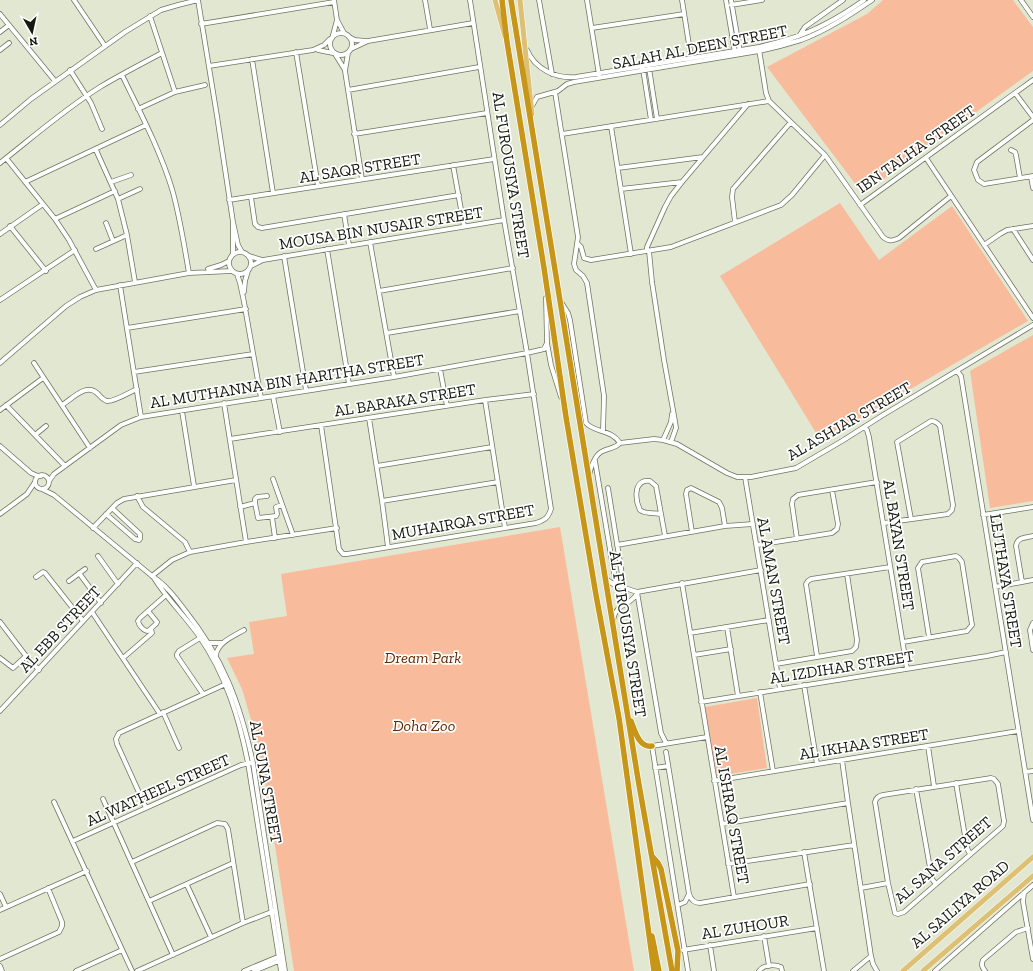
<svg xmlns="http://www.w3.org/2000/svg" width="1033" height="971" viewBox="0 0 1033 971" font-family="'Zilla Slab',serif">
	<rect width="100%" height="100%" fill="#e1e7d0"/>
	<path fill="#f8bc9c" d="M883 0H1013L1033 27V71L863 194 767 67 867 14Z
		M840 203 879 260 952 206 1028 321 821 441 720 276Z
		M1033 335V501L990 508 970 371Z
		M560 527 634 971H294L264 773 257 740 242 689 227 658 254 654 249 622 287 616 281 574Z
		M757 698 767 768 717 776 705 707Z"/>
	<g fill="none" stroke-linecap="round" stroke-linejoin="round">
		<defs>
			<path id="minor" d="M74 0 105 46
				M198 0 217 116 233 222
				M425 0 430 29
				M539 0 552 74
				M587 0 599 75
				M682 0 690 51
				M726 0 735 53
				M731 0 740 52
				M1021 0 1033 17
				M731 5 762 0
				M0 14 55 81
				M150 16 175 92
				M337 20 344 33
				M201 24 334 2
				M592 28 684 14
				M0 32 9 25
				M330 44a11 11 0 1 1 22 0a11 11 0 1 1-22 0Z
				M333 35 337 20 334 0
				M799 36 805 27 843 0
				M349 37 355 40 366 41
				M351 49 368 41 473 23
				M759 49 766 93 769 101 825 155 883 237C889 242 892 241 899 238L951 196
				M0 50 9 43
				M318 50 333 53
				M527 50C535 69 556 79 576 77L759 47C770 44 781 42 792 38 817 30 843 15 864 0
				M296 52 318 186
				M348 53 345 71 362 179
				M335 54 345 70
				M252 59 273 193
				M209 66 313 50 324 45 330 39
				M649 68 657 119
				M643 69 651 120
				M70 70 91 103 102 129
				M122 75C140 112 160 150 172 189 180 217 184 245 189 273
				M348 90 479 67
				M555 92 578 237 574 264 576 270 583 276 587 283 604 396 603 431
				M1015 93 1033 117
				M532 106 537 97 558 91 567 84 574 82 759 51C773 48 788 44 801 40 826 31 850 15 872 0
				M138 109 175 92 205 85
				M1033 120 977 162 974 170 978 180 984 184 1033 176
				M0 125 31 99 125 32 161 10 178 5 198 0
				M611 126 631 254
				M354 134 487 113
				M562 134 769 101
				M96 150 118 199 127 235 135 282
				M1011 150 1015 152 1016 155 1020 178
				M6 158 55 219 69 240 96 290
				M926 158 1033 318
				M0 163C33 137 65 109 100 87 120 75 141 64 162 53
				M453 165 464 226
				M618 168 703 157
				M1031 177 1033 188
				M25 182 146 125
				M111 182 131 175
				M621 189 682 182
				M251 197 255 224 258 227 262 228 459 195
				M118 199 140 189
				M229 200 494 159
				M860 205 1033 80
				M344 214 349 245
				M55 219 115 191
				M735 222 732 197 733 189 791 122
				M106 223 113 241
				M10 226 46 271
				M1013 229 1033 260
				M0 234 43 204
				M370 242 394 377
				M578 244 581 247 584 258 591 260 671 247 781 205 792 195 825 155
				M984 245 1000 234 1007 230 1033 226
				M96 249 127 235
				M327 249 349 384
				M647 251V247L665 207 671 196 682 182 748 104
				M649 251 652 282 664 360 675 421 676 428 671 442
				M229 263a11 11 0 1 1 22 0a11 11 0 1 1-22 0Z
				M233 254V222L238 245 242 252
				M249 256 262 260
				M284 256 306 390
				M251 266 263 260 504 220
				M208 269 221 265 229 261
				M237 274 240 283 244 302 261 398
				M120 285 141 417
				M379 291 513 268
				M244 292 245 281 248 271
				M546 298 547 343 551 365 561 397
				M0 300 75 250
				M561 302 568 313 570 320 586 423C595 433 611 429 620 443
				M127 328 246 309
				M387 333 520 311
				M0 363 66 306 80 297 96 290 189 273 231 271
				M34 363 90 448
				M440 369 447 406
				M957 371 961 376 1033 820
				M134 372 253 354
				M273 396 280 432
				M485 400 505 528
				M224 403 246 542
				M6 405 65 466
				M62 405C72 399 86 383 97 393 100 396 103 400 107 401 114 402 130 392 137 389
				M0 410 43 378
				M182 411 194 486
				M369 418 382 501 388 547
				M321 425 339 549 343 554H347L536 523C545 520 548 518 551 509L527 353 504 220 470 0
				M864 427 867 430 869 437 907 669
				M35 435 46 426
				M230 439 485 400 534 394
				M663 440 671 422 672 414
				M0 446 31 473 38 476H41
				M595 461 616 585
				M377 466 492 447
				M589 475C591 467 595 454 603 451 609 448 616 448 620 443L654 439 663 440 677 444 727 473 737 477H751L796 468 842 441 883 415 1033 325
				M35 482a7 7 0 1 1 14 0a7 7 0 1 1-14 0Z
				M745 477 780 689
				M273 479 293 535
				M49 481 54 474 121 425 141 417 394 377 527 353 544 349 547 343
				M608 488 624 587
				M42 489 54 495 152 576C165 584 175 597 184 609 223 658 240 702 253 763L285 971
				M137 496 143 507 185 542 190 552
				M267 496 257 497 255 499V503L258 518 276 516 277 514 276 507 282 505
				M382 501 498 482
				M240 507 255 503
				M0 514 27 494 35 482
				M106 514 135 539 139 540 140 539V534L112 508
				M660 514C654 512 646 515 640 510 635 500 633 479 650 481L656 486 665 536
				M983 515 1033 507
				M272 517 275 538
				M884 523 948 514 952 510 953 505 940 426C937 422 935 421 931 421L897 442 911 519
				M93 528 117 503 124 499 236 480
				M692 532 686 494 687 490 691 488 719 502 722 508 725 526
				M1033 536C1025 538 1017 537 1016 546L1022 582 1033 580
				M797 539 792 504 793 499 798 495 877 482
				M617 545 725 526 753 524
				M757 545 832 533 837 529 838 524 832 490
				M98 556 118 584
				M79 573 101 603
				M152 576 172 560 190 552 246 542 337 528
				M36 577 43 572 45 573 83 621
				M154 578C167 599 185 616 199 636 226 675 239 718 248 763L281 971
				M606 579 613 584 637 592 761 570
				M69 581 85 569
				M682 583 734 897
				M995 587 1022 582
				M637 592 661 733 666 743
				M148 611 157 622 156 624 148 631C144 631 139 626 138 621L140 618 166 595
				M92 612 160 714
				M613 621C616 601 631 607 637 593
				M0 622 26 656 39 670
				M1033 623 1030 630 1033 650
				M727 627 738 696
				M690 633 769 620
				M200 638 179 651 177 654V656L203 694
				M903 642 967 631 972 625 962 562 959 558 956 556 922 562 918 568 929 637
				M209 643H222
				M216 655C218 642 234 636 244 630
				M694 655 731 649
				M817 656 806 584 808 581 811 579 890 567
				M0 658 13 668 26 656
				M123 658 152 633 151 629
				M776 664 852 651 856 647 857 640 847 574
				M804 685 817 764
				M760 692 773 771
				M701 702 987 656 1006 652
				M0 711 137 563
				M163 712 179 748
				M928 746 934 786
				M666 752 689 894C691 900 694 903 700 903L810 884
				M842 760 848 803 871 956 873 964 877 971
				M655 768 668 766
				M1025 772 1033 771
				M991 778 994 779 998 784 1004 821 1003 826 904 912 898 914 895 913 888 883 875 802C876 798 878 796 883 795Z
				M714 781 1018 731
				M956 783 967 848 970 854
				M916 789 932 879 936 884
				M103 799 173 955
				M54 802 132 971
				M146 808 117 744 116 739 119 733 228 683
				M722 824 848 803
				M73 841 241 765 250 763
				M804 852 824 971
				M132 862 217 823 225 824 228 829 243 923
				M728 864 854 845
				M187 885 211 937
				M861 888 888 883
				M1024 893 1023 902 1033 959
				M0 894 6 907
				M149 901 233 863
				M678 905 685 902 689 894
				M0 910 87 871
				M764 936 769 966
				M710 945 714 971
				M683 950 817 928
				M0 959 59 932 62 926V922L48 888
				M0 966 2 971
				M76 971 122 950
				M137 971 243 923 274 911
				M244 971 280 956
				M254 971 281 960
				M688 971 652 746 707 737
				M759 971C763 965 774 964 781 967L782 971
				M853 971 871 956
				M935 971 1033 885
				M985 971C982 967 981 965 983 960L1016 932 1028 928"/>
			<path id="major" d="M495 0 505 36
				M520 0 532 114
				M903 971 1033 857
				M923 971 1033 876"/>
			<path id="highway" d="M502 0 507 42 544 268 566 417 596 595 619 718 654 971
				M511 0 638 779 672 971
				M631 721C635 731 639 748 652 746
				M652 856 658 863 661 869 678 951 677 971
				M652 936 659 971"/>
		</defs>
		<use href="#minor" stroke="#6f7560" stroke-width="5.5"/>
		<use href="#major" stroke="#fff" stroke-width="6"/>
		<use href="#highway" stroke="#fff" stroke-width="7"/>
		<use href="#minor" stroke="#fff" stroke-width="4"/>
		<use href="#major" stroke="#ddc074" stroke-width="5"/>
		<use href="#highway" stroke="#c79618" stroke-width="5.5"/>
	</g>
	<g text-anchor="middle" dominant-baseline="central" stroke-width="3.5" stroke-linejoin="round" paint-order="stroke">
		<g font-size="16" fill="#15180f" stroke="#fff">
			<text transform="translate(700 47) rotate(-11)">SALAH AL DEEN STREET</text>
			<text transform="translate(916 149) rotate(-35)">IBN TALHA STREET</text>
			<text transform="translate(360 168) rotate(-9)">AL SAQR STREET</text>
			<text transform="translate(511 175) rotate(81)">AL FUROUSIYA STREET</text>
			<text transform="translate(381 228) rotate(-9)">MOUSA BIN NUSAIR STREET</text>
			<text transform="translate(287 381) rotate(-9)">AL MUTHANNA BIN HARITHA STREET</text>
			<text transform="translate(405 400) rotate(-9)">AL BARAKA STREET</text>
			<text transform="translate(849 421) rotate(-30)">AL ASHJAR STREET</text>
			<text transform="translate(463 522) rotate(-10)">MUHAIRQA STREET</text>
			<text transform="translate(899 545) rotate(81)">AL BAYAN STREET</text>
			<text transform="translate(774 581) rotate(80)">AL AMAN STREET</text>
			<text transform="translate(1006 581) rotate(81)">LEJTHAYA STREET</text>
			<text transform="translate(60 629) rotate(-47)">AL EBB STREET</text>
			<text transform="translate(628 634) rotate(81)">AL FUROUSIYA STREET</text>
			<text transform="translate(842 667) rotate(-9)">AL IZDIHAR STREET</text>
			<text transform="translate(864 744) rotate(-9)">AL IKHAA STREET</text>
			<text transform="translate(266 782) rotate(80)">AL SUNA STREET</text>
			<text transform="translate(158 790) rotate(-24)">AL WATHEEL STREET</text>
			<text transform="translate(732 815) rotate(80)">AL ISHRAQ STREET</text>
			<text transform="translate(943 860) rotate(-41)">AL SANA STREET</text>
			<text transform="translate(960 904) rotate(-41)">AL SAILIYA ROAD</text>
			<text transform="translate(745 927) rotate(-9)">AL ZUHOUR</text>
		</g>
		<g font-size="16" font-style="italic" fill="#5f2800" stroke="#fff">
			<text x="423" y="657">Dream Park</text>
			<text x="424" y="725">Doha Zoo</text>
		</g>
	</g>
	<g transform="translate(32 32) rotate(171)" stroke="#ffffff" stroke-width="3" paint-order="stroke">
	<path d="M0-3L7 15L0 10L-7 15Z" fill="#15180f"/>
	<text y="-6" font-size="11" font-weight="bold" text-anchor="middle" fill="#15180f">N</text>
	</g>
</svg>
